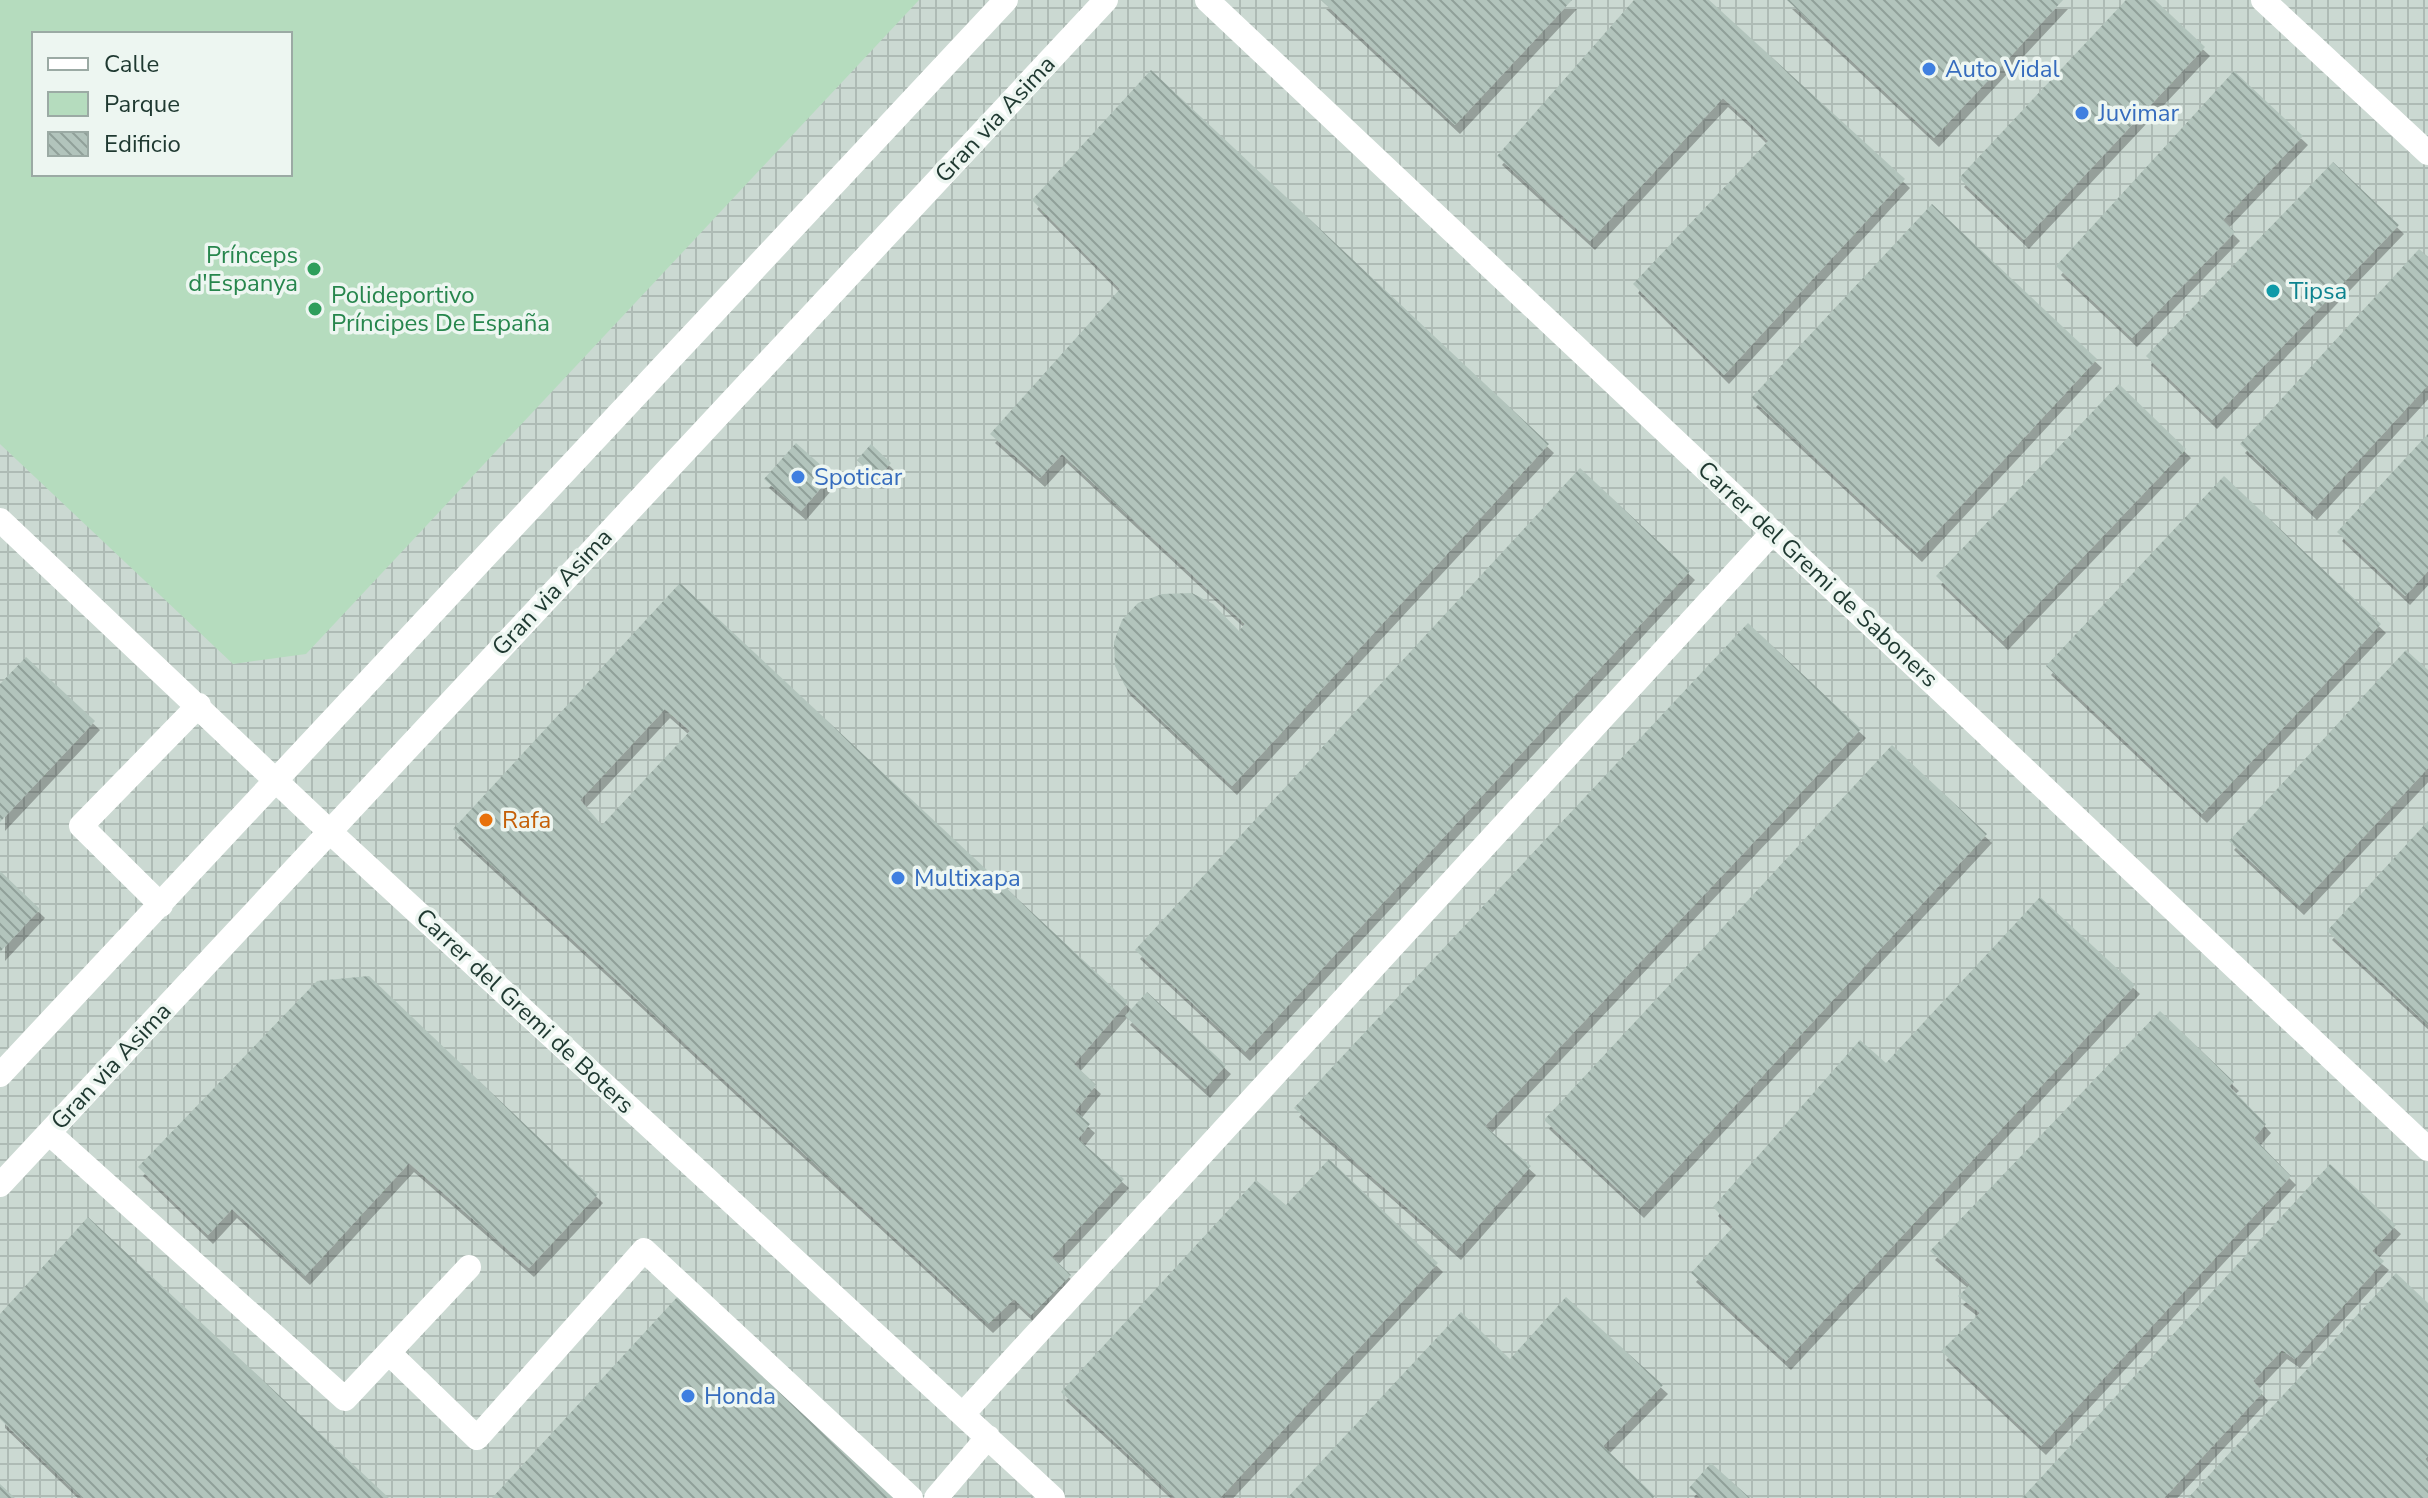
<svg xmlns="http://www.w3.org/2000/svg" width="2428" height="1498" viewBox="0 0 2428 1498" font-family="'Nunito Sans',sans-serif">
	<defs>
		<pattern id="industrial-grid" width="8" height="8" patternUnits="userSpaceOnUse" patternTransform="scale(2)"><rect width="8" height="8" fill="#cbd9d2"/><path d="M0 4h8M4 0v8" fill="none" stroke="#aebbb5"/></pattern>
		<pattern id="building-back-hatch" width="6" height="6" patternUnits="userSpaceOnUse" patternTransform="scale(2)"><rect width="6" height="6" fill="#b2c4bc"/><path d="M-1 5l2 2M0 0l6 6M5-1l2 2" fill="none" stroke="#90a099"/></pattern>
		<filter id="shadow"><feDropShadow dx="5" dy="9" stdDeviation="0" flood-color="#0004"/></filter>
	</defs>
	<rect width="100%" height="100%" fill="#ddeae4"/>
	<path fill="url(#industrial-grid)" fill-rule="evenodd" d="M0 0H2428V1498H0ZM34 34H290V174H34Z"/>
	<path fill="#b5dcbe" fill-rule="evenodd" d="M0 0H919L306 654 233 664 0 444ZM34 34H290V174H34Z"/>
	<path fill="url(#building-back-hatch)" fill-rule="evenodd" filter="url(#shadow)" d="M1321 0H1572L1455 125Z
		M1634 0H1709L1905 179 1724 375 1633 284 1768 141 1745 118 1723 98 1590 241 1497 156Z
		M1787 0H2063L1934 138Z
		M2126 0H2155L2205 47 2024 240 1959 178Z
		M1151 70 1549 444 1232 786 1125 686 1115 666 1114 642 1122 620 1138 603 1162 594 1192 593 1213 604 1239 631 1245 624 1062 454 1040 478 990 434 1120 289 1032 200Z
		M2234 71 2303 136 2223 220 2235 232 2132 338 2056 266Z
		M2333 162 2399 225 2212 420 2146 356Z
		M1932 204 2097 359 1917 553 1751 398Z
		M2419 249 2428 257V385L2312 511 2240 444Z
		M2119 384 2186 449 2003 641 1936 576Z
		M2428 434V571L2405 596 2337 532Z
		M796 443 832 475 801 511 764 479Z
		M871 444 891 463 877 479 857 460Z
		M1580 468 1690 571 1245 1052 1135 950Z
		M2224 476 2381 624 2202 814 2046 666Z
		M680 583 1128 1002 1074 1064 1096 1085 1075 1111 1090 1124 1078 1139 1124 1179 1052 1257 1071 1275 1031 1315 1014 1299 988 1324 453 829ZM665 709 690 731 602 825 580 800Z
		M1748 623 1861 729 1485 1126 1531 1166 1456 1251 1294 1108Z
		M2406 650 2428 670V768L2299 906 2229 841Z
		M26 657 95 721 0 822V684Z
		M1892 745 1987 834 1639 1209 1544 1120Z
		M2428 821V1025L2327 931Z
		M0 871 40 909 0 952Z
		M2040 897 2135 985 1786 1361 1691 1273 1733 1227 1713 1207 1860 1040 1886 1063Z
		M369 976 598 1194 529 1268 409 1163 305 1276 232 1209 208 1235 138 1167 317 981Z
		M1147 992 1226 1065 1205 1089 1125 1016Z
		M2160 1011 2234 1082 2229 1086 2266 1124 2254 1138 2291 1176 2041 1446 1941 1351 1980 1313 1958 1296 1970 1285 1930 1251Z
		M1329 1159 1438 1263 1220 1498H1175L1061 1392 1256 1180 1286 1205Z
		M2330 1164 2396 1225 2372 1251 2384 1261 2295 1359 2282 1350 2253 1381 2263 1392 2164 1498H2022Z
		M88 1217 162 1286 389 1498H82L0 1419V1314Z
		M2396 1273 2428 1303V1456L2425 1459 2428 1463V1498H2188Z
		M680 1294 900 1498H492Z
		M1566 1297 1663 1385 1603 1446 1655 1496 1653 1498H1287L1461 1312 1510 1359Z
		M1711 1463 1750 1498H1701L1689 1488Z
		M0 1484 15 1498H0Z"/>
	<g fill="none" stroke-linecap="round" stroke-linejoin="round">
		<path stroke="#fff" stroke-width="24" d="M1207 0 2428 1149
			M2263 0 2428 153
			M0 520 329 831 1053 1498
			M161 905 81 826 199 705
			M0 1075 1006 0
			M49 1133 345 1399 469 1267
			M0 1185 1106 0
			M389 1353 477 1438 644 1250 911 1498
			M963 1414 1773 532
			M936 1498 988 1437"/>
	</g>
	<g fill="#3f7fe0" stroke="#edf6f1" stroke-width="3">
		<circle cx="1929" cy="69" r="8"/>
		<circle cx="2082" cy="113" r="8"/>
		<circle cx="798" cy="477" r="8"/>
		<circle cx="898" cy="878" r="8"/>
		<circle cx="688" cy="1396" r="8"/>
	</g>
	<g fill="#2e9e5b" stroke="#edf6f1" stroke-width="3">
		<circle cx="314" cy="269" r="8"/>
		<circle cx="315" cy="309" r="8"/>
	</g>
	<circle fill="#0f9aa8" stroke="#edf6f1" stroke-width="3" cx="2273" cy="291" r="8"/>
	<circle fill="#e8710a" stroke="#edf6f1" stroke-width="3" cx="486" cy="820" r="8"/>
	<g text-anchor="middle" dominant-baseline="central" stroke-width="7" stroke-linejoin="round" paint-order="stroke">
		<g font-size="24" fill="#366cbe" stroke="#edf6f1" text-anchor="start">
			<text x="1945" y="69">Auto Vidal</text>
			<text x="2098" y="113">Juvimar</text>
			<text x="814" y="477">Spoticar</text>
			<text x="914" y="878">Multixapa</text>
			<text x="704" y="1396">Honda</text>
		</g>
		<g font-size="24" fill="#1f3931" stroke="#edf6f1">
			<text transform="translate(995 119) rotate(-47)">Gran via Asima</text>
			<text transform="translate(1818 574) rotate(43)">Carrer del Gremi de Saboners</text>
			<text transform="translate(552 592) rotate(-47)">Gran via Asima</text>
			<text transform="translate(525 1011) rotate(43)">Carrer del Gremi de Boters</text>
			<text transform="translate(111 1066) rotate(-47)">Gran via Asima</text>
		</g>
		<g font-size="24" fill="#27864d" stroke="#edf6f1" text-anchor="end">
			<text x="298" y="255">Prínceps<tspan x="298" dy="28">d'Espanya</tspan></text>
			<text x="331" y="295" text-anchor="start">Polideportivo<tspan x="331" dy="28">Príncipes De España</tspan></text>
		</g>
		<g font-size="24" fill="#0d838f" stroke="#edf6f1" text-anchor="start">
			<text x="2289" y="291">Tipsa</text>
		</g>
		<g font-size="24" fill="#c56008" stroke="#edf6f1" text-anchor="start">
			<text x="502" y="820">Rafa</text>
		</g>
	</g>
	<rect x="32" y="32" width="260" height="144" fill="#edf6f1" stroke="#9baaa4" stroke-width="2"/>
	<rect x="48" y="58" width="40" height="12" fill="#ffffff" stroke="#9baaa4" stroke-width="2"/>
	<text x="104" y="72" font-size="24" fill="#1f3931">Calle</text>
	<rect x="48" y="92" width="40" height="24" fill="#b5dcbe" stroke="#9baaa4" stroke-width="2"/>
	<text x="104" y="112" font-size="24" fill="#1f3931">Parque</text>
	<rect x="48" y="132" width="40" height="24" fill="url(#building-back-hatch)" stroke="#9baaa4" stroke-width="2"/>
	<text x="104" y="152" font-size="24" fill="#1f3931">Edificio</text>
</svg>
